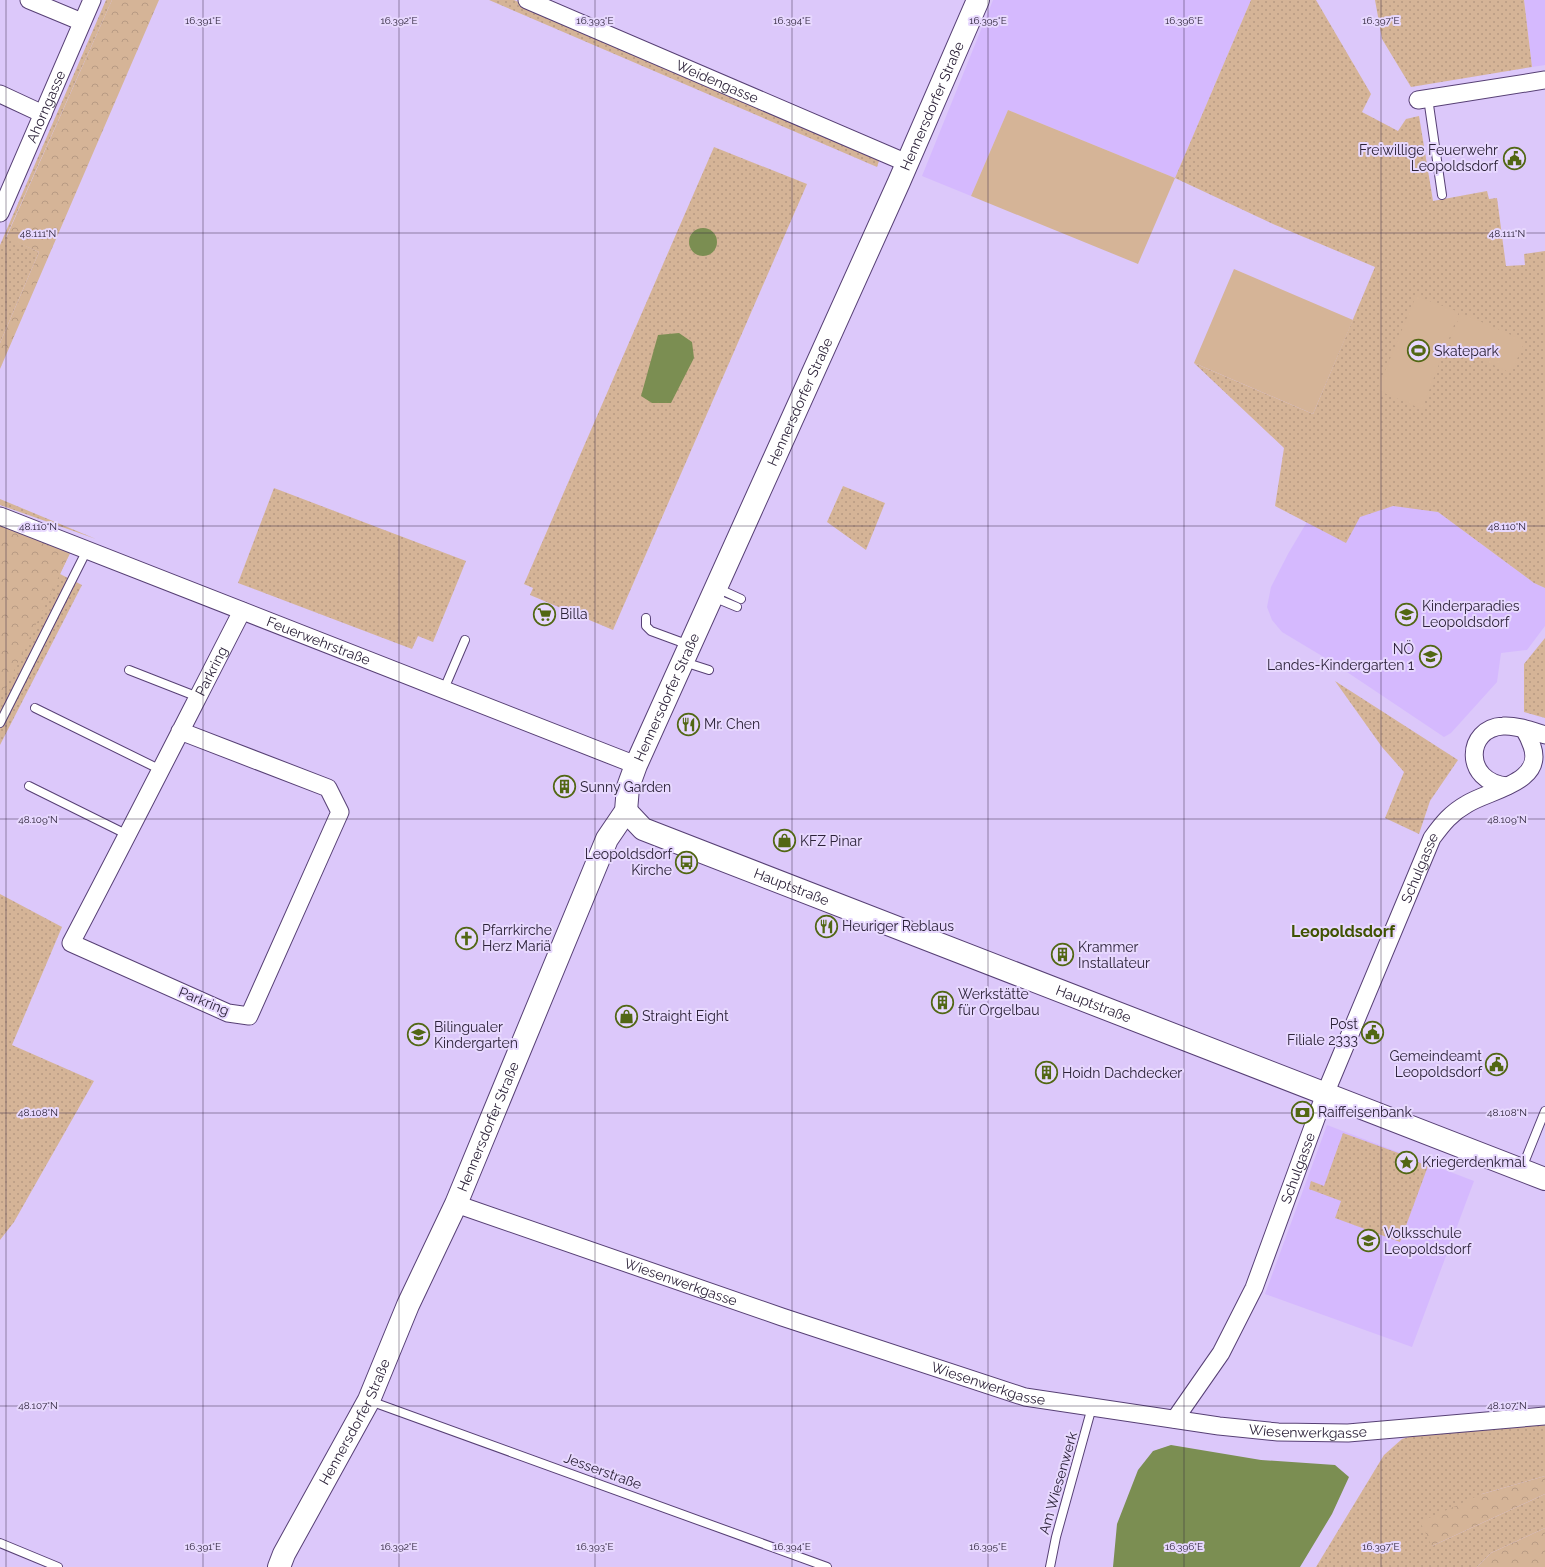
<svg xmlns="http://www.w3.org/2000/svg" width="1545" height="1567" viewBox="0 0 1545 1567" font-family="Raleway,sans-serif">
	<defs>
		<pattern id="grass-dots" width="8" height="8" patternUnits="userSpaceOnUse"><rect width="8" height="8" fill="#d5b497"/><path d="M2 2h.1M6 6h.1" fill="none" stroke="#b79a83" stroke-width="1.8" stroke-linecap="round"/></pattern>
		<pattern id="forest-crowns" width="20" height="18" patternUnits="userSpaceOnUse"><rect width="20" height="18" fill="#d5b497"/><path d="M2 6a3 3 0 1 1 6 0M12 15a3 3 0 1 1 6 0" fill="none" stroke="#b79a83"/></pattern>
	</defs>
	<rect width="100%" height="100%" fill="#dcc8fa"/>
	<path fill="#d5b9fe" d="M993 0H1251L1175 178 1008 110 971 196 922 176Z
		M1524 0H1545V65L1532 67Z
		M1324 493 1438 512 1534 583 1545 588V626L1527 650 1501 653 1497 682 1451 733 1444 737 1332 662 1282 632 1272 620 1267 607 1271 587 1288 554Z
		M1327 1125 1474 1181 1412 1347 1265 1294Z"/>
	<path fill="url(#grass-dots)" d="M106 0H112L6 237 39 252 0 343V245Z
		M489 0H514L880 158 877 167Z
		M1251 0H1316L1371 94 1362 112 1398 131 1406 119 1419 116 1433 201 1487 191 1489 199 1497 198 1506 266 1525 265 1524 254 1545 251V588L1534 583 1438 512 1393 506 1360 517 1346 543 1275 506 1284 448 1194 363 1313 414 1375 267 1273 224 1175 178Z
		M1375 0H1524L1532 67 1411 87 1382 39Z
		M714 147 807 184 613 630 530 595 533 588 524 584Z
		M843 486 885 503 866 550 827 522Z
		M274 488 466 561 433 642 418 636 412 649 238 583Z
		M0 499 96 539 0 505Z
		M0 525 70 553 60 574 82 585 0 745Z
		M1545 638V718L1524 712V664Z
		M1335 681 1458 760 1430 801 1419 834 1385 818 1404 772 1382 747Z
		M0 894 62 927 12 1045 94 1081 14 1222 0 1240Z
		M1343 1133 1401 1154 1398 1165 1411 1170 1415 1161 1428 1166 1400 1242 1335 1218 1341 1201 1309 1189 1311 1181 1324 1186Z
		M1545 1425V1476L1482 1494 1432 1546 1545 1494V1528L1491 1553 1477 1567H1316L1384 1455 1402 1439 1415 1435Z"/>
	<path fill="url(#forest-crowns)" d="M112 0H159L0 369V343L39 252 6 238Z
		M0 525 70 553 0 700Z
		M1545 1476V1494L1432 1546 1420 1522 1482 1494Z
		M1545 1528V1567H1477L1491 1553Z"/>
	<path fill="#d5b497" d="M1008 110 1175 178 1138 264 971 196Z
		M1234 269 1353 320 1313 414 1194 363Z
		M1416 296 1459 312 1422 409 1377 390Z
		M1461 313 1525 341 1511 373 1448 344Z"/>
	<path fill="#7b8e52" d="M689 242a14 14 0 1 1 28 0a14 14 0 1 1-28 0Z
		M679 333 692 342 694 358 671 403H652L641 396 658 335Z
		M1171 1445 1261 1460 1335 1465 1349 1477 1332 1514 1300 1567H1113L1117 1524 1138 1470 1153 1451Z"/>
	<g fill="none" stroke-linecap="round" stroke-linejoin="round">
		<defs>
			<path id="lane" d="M1428 98 1442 195
				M717 588 741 599
				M713 597 737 607
				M646 618V626L651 631 689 645
				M684 662 709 670
				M129 670 198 697
				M444 689 465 640
				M35 708 161 770
				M0 723 87 550
				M29 786 128 835
				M1522 1168 1545 1111
				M370 1401 827 1567
				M0 1543 58 1567
				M1050 1567 1056 1537 1092 1407"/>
			<g id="street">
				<path d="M29 0 82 22"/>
				<path id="s1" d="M527 0 907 163"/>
				<path d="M0 94 43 114"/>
				<path d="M1418 100 1545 80"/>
				<path id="s2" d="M0 213 92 0"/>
				<path id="s3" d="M0 516 636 765"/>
				<path id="s4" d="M180 731 328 788 340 812 249 1016 228 1013 71 943C129 833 185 722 242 611"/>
				<path d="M1507 786C1463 782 1465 728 1503 726 1516 725 1532 731 1545 735"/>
				<path id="s5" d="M456 1204 782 1317 1025 1397 1219 1426 1278 1432 1348 1433 1545 1416"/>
				<path id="s6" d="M1175 1419 1221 1353 1254 1288 1325 1094 1432 838C1443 823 1451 813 1467 804 1489 790 1545 783 1532 746 1530 740 1527 734 1524 729"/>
			</g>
			<g id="secondary">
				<path id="s7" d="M626 811 643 829 1545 1179"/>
				<path id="s8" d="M279 1567 284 1554 369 1400 408 1305 456 1204 607 839 626 811 628 787 636 765 899 182 978 0"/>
			</g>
		</defs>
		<use href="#lane" stroke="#574075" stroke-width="10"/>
		<use href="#street" stroke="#574075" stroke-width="19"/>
		<use href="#secondary" stroke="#574075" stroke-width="24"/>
		<use href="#lane" stroke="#fff" stroke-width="8"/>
		<use href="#street" stroke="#fff" stroke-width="17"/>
		<use href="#secondary" stroke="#fff" stroke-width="22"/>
	</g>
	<path fill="none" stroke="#2c2239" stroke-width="1" stroke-opacity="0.45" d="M6 0V1567M203 0V1567M399 0V1567M595 0V1567M792 0V1567M988 0V1567M1184 0V1567M1381 0V1567M0 233H1545M0 526H1545M0 819H1545M0 1113H1545M0 1406H1545"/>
	<defs>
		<symbol id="civic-ring" viewBox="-11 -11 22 22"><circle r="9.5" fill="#e7d8fe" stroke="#526714" stroke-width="1.5"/><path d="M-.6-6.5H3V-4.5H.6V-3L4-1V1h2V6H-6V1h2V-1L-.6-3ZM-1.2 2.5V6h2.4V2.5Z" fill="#526714"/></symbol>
		<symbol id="stadium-ring" viewBox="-11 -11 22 22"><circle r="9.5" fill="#e7d8fe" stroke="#526714" stroke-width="1.5"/><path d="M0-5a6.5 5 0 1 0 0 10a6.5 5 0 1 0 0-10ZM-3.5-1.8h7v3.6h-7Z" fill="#526714"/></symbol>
		<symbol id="supermarket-ring" viewBox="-11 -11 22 22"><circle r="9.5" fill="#e7d8fe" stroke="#526714" stroke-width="1.5"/><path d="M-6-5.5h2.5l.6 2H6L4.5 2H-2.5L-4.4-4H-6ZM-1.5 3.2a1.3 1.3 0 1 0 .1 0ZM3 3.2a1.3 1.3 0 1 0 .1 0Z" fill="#526714"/></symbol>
		<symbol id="school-ring" viewBox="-11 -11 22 22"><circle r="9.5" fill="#e7d8fe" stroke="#526714" stroke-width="1.5"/><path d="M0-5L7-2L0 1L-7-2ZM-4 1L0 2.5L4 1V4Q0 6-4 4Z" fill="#526714"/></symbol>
		<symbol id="restaurant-ring" viewBox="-11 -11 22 22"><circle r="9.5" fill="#e7d8fe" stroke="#526714" stroke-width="1.5"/><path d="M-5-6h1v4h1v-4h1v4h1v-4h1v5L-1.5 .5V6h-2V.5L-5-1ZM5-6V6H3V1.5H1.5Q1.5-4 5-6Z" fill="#526714"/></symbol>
		<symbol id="building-ring" viewBox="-11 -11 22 22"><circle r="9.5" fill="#e7d8fe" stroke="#526714" stroke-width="1.5"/><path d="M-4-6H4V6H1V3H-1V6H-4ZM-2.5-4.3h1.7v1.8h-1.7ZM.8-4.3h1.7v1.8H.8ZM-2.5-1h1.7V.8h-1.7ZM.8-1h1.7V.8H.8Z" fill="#526714"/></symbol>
		<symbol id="shop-ring" viewBox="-11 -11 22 22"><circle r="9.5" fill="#e7d8fe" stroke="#526714" stroke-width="1.5"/><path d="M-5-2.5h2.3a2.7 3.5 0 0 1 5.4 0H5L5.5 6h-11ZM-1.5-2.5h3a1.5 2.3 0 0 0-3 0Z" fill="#526714"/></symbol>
		<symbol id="bus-ring" viewBox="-11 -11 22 22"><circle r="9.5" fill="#e7d8fe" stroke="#526714" stroke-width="1.5"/><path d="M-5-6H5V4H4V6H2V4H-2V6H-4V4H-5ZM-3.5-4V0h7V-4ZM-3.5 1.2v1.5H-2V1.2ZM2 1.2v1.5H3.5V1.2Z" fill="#526714"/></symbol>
		<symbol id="church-ring" viewBox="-11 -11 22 22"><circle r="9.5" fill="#e7d8fe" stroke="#526714" stroke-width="1.5"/><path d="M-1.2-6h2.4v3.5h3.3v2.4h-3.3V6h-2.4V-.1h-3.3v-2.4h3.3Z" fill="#526714"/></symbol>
		<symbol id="bank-ring" viewBox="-11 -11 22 22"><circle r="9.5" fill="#e7d8fe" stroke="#526714" stroke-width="1.5"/><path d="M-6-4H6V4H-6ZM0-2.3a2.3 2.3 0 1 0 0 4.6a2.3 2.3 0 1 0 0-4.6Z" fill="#526714"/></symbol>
		<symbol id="sight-ring" viewBox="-11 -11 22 22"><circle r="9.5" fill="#e7d8fe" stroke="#526714" stroke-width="1.5"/><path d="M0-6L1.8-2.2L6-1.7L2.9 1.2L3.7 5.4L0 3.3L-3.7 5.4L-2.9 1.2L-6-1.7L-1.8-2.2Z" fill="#526714"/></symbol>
	</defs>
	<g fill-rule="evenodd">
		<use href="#civic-ring" x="1502" y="146" width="25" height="25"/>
		<use href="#stadium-ring" x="1406" y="338" width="25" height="25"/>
		<use href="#supermarket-ring" x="532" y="602" width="25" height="25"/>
		<use href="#school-ring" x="1394" y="602" width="25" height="25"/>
		<use href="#school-ring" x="1418" y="644" width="25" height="25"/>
		<use href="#restaurant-ring" x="676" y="712" width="25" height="25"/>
		<use href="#building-ring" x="552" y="774" width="25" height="25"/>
		<use href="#shop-ring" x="772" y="828" width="25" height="25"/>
		<use href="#bus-ring" x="674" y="850" width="25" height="25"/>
		<use href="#restaurant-ring" x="814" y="914" width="25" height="25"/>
		<use href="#church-ring" x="454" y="926" width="25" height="25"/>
		<use href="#building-ring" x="1050" y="942" width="25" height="25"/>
		<use href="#building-ring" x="930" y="990" width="25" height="25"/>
		<use href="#shop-ring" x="614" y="1004" width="25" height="25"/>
		<use href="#civic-ring" x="1360" y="1020" width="25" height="25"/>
		<use href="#school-ring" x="406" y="1022" width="25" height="25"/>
		<use href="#civic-ring" x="1484" y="1052" width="25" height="25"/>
		<use href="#building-ring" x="1034" y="1060" width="25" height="25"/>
		<use href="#bank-ring" x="1290" y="1100" width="25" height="25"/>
		<use href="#sight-ring" x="1394" y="1150" width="25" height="25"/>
		<use href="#school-ring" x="1356" y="1228" width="25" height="25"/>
	</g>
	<g text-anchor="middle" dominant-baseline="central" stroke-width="4" stroke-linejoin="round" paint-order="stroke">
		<g font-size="14" fill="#2c2239" stroke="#e7d8fe">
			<text stroke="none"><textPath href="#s1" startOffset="207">Weidengasse</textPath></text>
			<text stroke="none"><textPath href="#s2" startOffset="116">Ahorngasse</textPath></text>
			<text stroke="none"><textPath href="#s8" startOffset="1603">Hennersdorfer Straße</textPath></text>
			<text stroke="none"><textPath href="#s8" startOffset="1279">Hennersdorfer Straße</textPath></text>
			<text stroke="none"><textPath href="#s3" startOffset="342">Feuerwehrstraße</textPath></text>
			<text stroke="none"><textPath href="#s4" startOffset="908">Parkring</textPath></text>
			<text stroke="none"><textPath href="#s8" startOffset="955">Hennersdorfer Straße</textPath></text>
			<text stroke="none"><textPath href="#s6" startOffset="605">Schulgasse</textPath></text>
			<text stroke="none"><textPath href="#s7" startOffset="184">Hauptstraße</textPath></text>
			<text transform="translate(204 1001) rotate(22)">Parkring</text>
			<text stroke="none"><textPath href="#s7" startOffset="508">Hauptstraße</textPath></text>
			<text stroke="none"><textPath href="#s8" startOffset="488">Hennersdorfer Straße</textPath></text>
			<text stroke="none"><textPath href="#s6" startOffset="281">Schulgasse</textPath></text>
			<text stroke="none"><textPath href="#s5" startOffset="238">Wiesenwerkgasse</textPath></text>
			<text stroke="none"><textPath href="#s5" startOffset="562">Wiesenwerkgasse</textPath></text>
			<text stroke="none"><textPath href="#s8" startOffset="164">Hennersdorfer Straße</textPath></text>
			<text stroke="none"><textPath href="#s5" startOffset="886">Wiesenwerkgasse</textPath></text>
			<text transform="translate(603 1471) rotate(20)">Jesserstraße</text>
			<text transform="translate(1058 1483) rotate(-74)">Am Wiesenwerk</text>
		</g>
		<g font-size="14" fill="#2c2239" stroke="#e7d8fe" text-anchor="start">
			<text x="1498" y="150" text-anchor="end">Freiwillige Feuerwehr<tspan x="1498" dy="16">Leopoldsdorf</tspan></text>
			<text x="1434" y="351">Skatepark</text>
			<text x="1422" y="606">Kinderparadies<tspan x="1422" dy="16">Leopoldsdorf</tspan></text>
			<text x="560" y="614">Billa</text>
			<text x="1414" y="649" text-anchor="end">NÖ<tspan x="1414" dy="16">Landes-Kindergarten 1</tspan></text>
			<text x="704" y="724">Mr. Chen</text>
			<text x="580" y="787">Sunny Garden</text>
			<text x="800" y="841">KFZ Pinar</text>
			<text x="672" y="854" text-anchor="end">Leopoldsdorf<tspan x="672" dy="16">Kirche</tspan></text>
			<text x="842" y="926">Heuriger Reblaus</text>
			<text x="482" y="930">Pfarrkirche<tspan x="482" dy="16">Herz Mariä</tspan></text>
			<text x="1078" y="947">Krammer<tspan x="1078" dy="16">Installateur</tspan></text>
			<text x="958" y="994">Werkstätte<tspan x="958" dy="16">für Orgelbau</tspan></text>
			<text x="642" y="1016">Straight Eight</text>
			<text x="1358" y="1024" text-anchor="end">Post<tspan x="1358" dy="16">Filiale 2333</tspan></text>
			<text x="434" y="1027">Bilingualer<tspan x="434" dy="16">Kindergarten</tspan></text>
			<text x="1482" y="1056" text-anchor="end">Gemeindeamt<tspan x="1482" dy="16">Leopoldsdorf</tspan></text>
			<text x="1062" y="1073">Hoidn Dachdecker</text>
			<text x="1318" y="1112">Raiffeisenbank</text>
			<text x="1422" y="1162">Kriegerdenkmal</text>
			<text x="1384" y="1233">Volksschule<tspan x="1384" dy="16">Leopoldsdorf</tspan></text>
		</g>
		<g font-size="16" font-weight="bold" fill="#405302" stroke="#e7d8fe">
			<text x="1343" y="931">Leopoldsdorf</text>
		</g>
	</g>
	<g font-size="10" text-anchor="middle" fill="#2c2239" stroke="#e7d8fe" stroke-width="4" stroke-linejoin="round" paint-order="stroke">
		<text x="203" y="24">16.391°E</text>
		<text x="399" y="24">16.392°E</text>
		<text x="595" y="24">16.393°E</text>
		<text x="792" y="24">16.394°E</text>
		<text x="988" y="24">16.395°E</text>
		<text x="1184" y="24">16.396°E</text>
		<text x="1381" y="24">16.397°E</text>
		<text x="38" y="237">48.111°N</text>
		<text x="1507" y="237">48.111°N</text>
		<text x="38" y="530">48.110°N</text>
		<text x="1507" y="530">48.110°N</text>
		<text x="38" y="823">48.109°N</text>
		<text x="1507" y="823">48.109°N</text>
		<text x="38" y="1116">48.108°N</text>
		<text x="1507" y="1116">48.108°N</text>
		<text x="38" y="1409">48.107°N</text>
		<text x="1507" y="1409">48.107°N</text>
		<text x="203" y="1550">16.391°E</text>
		<text x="399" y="1550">16.392°E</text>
		<text x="595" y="1550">16.393°E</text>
		<text x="792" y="1550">16.394°E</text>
		<text x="988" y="1550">16.395°E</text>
		<text x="1184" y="1550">16.396°E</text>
		<text x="1381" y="1550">16.397°E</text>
	</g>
</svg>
